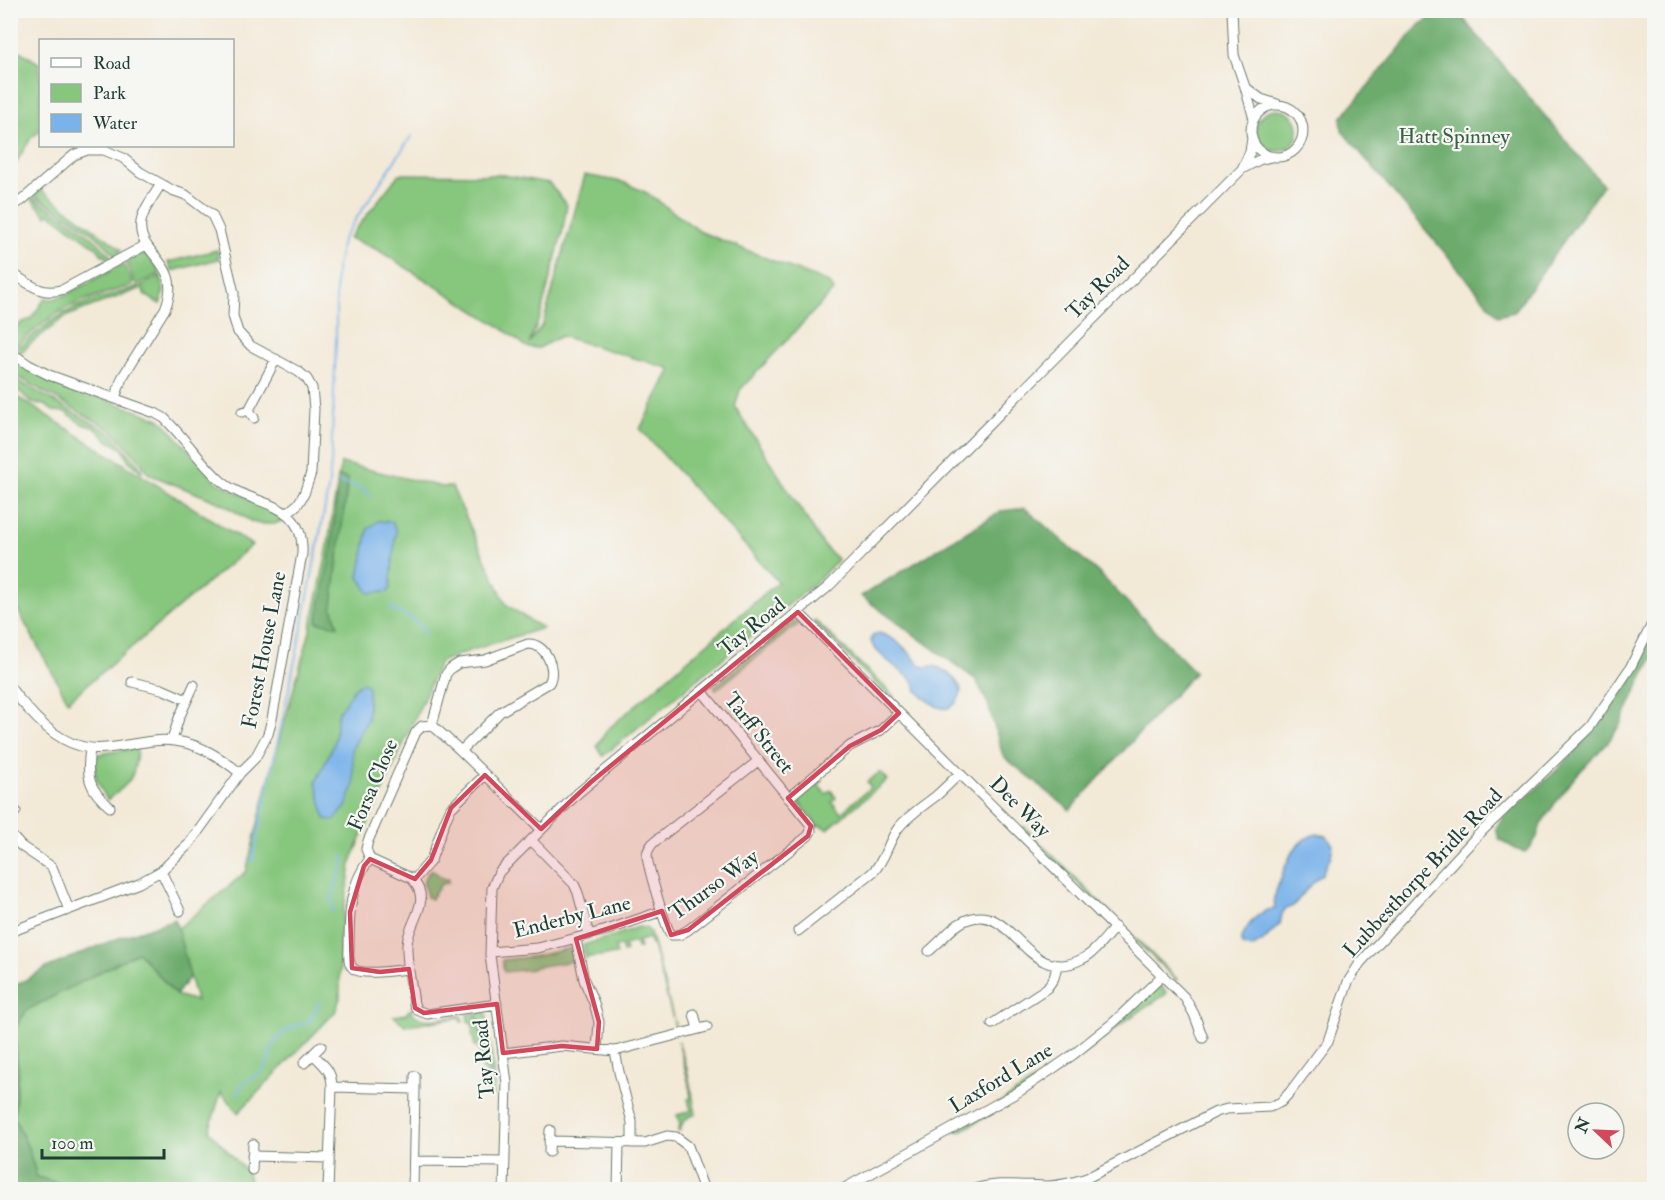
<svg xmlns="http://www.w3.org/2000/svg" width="1665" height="1200" viewBox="0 0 1665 1200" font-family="'IM FELL Double Pica',serif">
	<rect width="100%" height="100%" fill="#f6f6f2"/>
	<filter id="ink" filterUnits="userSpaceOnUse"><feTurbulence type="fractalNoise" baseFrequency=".0167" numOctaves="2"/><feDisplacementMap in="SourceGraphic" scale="12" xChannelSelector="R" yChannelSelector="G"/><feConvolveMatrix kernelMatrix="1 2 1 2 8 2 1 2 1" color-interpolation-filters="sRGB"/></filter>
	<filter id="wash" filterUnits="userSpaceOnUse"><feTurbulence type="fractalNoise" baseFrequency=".008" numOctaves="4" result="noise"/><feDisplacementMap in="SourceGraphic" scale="24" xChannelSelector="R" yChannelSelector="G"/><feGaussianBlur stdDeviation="1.35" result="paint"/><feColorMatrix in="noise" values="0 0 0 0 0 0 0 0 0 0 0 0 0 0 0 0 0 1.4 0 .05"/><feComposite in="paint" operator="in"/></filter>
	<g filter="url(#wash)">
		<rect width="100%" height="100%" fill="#f3e9d7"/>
		<path fill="#86c67d" stroke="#528258" stroke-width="1.5" d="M12 46 40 64V131L31 138 11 171 10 49Z
			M1256 130a21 21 0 1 1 42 0a21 21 0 1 1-42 0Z
			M399 174 503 175 549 183 567 205 562 234 540 317 529 343 543 324 585 175 623 182 647 193 701 232 829 283 834 290 740 390 735 407 824 546 838 560 814 584 603 756 597 746 607 730 778 582 640 429 671 369 561 336 539 348 527 347 496 324 378 250 349 238Z
			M41 190 121 249 119 250 121 252 114 255C99 232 58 211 35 196Z
			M33 198C57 213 95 234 111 257L107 259 104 254 102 255 97 248 49 213 47 216 31 199Z
			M217 250 219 259 172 271 168 262Z
			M140 254H145L156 265 160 274 137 284 135 283 126 262Z
			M123 264 133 283 131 286C107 293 81 299 60 312 44 322 28 335 15 348L11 345V335L15 328 21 323 31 319 45 298 53 299 65 295Z
			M161 276 164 291 160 304 145 295 141 285Z
			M139 286 140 289 87 308 65 317 30 344 21 353 17 350C38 330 61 312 88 302 105 296 122 293 139 286Z
			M11 357 35 373 159 419 166 425 218 483 278 513 277 515 285 520 274 524H260L252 522 223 504 151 475 147 472 140 461 113 431 11 373Z
			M11 377 112 434 137 463 143 473 128 460 123 449 107 440 95 428 82 424 65 412 53 411 45 405 32 403 20 392 11 387Z
			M11 393 252 545 68 701 11 598Z
			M341 463 443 487H452L506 604 532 622 543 628C509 639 473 648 440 662L352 859 340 935V998L335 1012 238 1113 221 1092 209 1131 246 1171 253 1189H70L68 1186 37 1177 28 1148 14 1117 18 1070 14 1029 27 1010 138 952 176 995 196 1001 177 929 246 872 274 758 310 631 327 552 333 509Z
			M815 620 894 696 891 699 813 621Z
			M797 621 802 622 785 634 716 690 714 687 793 622Z
			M137 748C136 777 130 784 107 800L96 779 94 759 99 754Z
			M880 772 887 780 828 829 819 825 816 827 815 822 798 801 800 796 820 778 823 781 818 785 826 794 831 790 836 798 832 802 841 813 871 787 867 782Z
			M1024 827 1177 979V981L1022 829Z
			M431 869 444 879H448V883L441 884 431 899 427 897C424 881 419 884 431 869Z
			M638 927 646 928 650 932 676 1029 653 945H651L649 938 638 941 640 948H637L635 942 624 945 626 951 623 952 621 946 615 947 617 954 590 957 589 956 586 959 583 945 613 936Z
			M571 948 575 961 535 967 533 969 504 972 502 960 537 956Z
			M1159 984 1166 992V994L1125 1021 1102 1040 1100 1039Z
			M410 1009C420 1027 444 1017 461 1015L463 1022H461L459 1017 450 1020 449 1019 430 1022V1021L406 1026 394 1016 406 1014Z
			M486 1012 495 1079V1087L477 1013Z
			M475 1013 495 1095 489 1096 486 1087 488 1083 485 1070 482 1068 478 1058 480 1054 478 1048 475 1046 472 1033 473 1029 472 1023 468 1021 467 1014Z
			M678 1041 687 1069 696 1114C685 1117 683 1122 679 1132L678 1131 680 1125 677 1115 691 1111 688 1099 691 1098 689 1084Z
			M1096 1041 1097 1044C1054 1078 1007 1106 959 1132L958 1130Z"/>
		<path fill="#6cab6c" stroke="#467450" stroke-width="1.5" d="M1444 11H1457L1603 185 1514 312 1498 316 1342 131 1341 118 1420 24Z
			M338 476 348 479 332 607 338 626 317 622 332 546Z
			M1025 508 1100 574 1195 672 1070 810 1003 756 988 704 976 680 861 596 1001 511Z
			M1654 627V655L1632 699 1620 725 1608 742 1575 777 1556 802 1541 824 1537 837 1530 848 1525 852 1517 850 1499 839 1496 828 1502 818C1532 792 1565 766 1589 734 1615 701 1634 663 1654 627Z
			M175 919 190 976 176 995 138 952 27 1010 14 1029 18 1070 14 1117 28 1148 37 1177 69 1186 70 1189H11V988L46 968 113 940Z"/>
		<path fill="#7ab3ea" stroke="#4c788f" stroke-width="1.5" d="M378 521 392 522 396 531 390 589 388 592 369 593 359 577 368 529Z
			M879 633C890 636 902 645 910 653 914 657 915 661 919 664 924 669 927 666 932 666 941 666 955 678 959 685 962 689 961 694 959 698 948 720 929 702 917 691 916 686 915 683 911 679 905 673 851 639 879 633Z
			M363 682 368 687V718L352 749 354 785 346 807 334 820 325 819 316 782 334 744 338 713 354 688Z
			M1317 834 1327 836 1333 845 1331 856 1322 874 1307 889 1293 906 1285 909 1282 914 1280 924 1262 942 1251 948 1242 945 1241 943C1243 928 1260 908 1275 909L1274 898 1275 894C1284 872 1290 839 1317 834Z"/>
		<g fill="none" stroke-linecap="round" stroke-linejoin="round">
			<path stroke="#7ab3ea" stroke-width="2" d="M339 482C352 487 361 484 371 497
				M390 607 393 610C406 616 421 619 425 635
				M252 861 302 628 328 491 331 463 336 343V272L342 240 412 135
				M333 912 332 897 344 861V856
				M238 1095C244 1073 254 1082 263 1070 268 1063 269 1055 272 1048 278 1032 294 1025 309 1022L320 1002"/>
		</g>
	</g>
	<g filter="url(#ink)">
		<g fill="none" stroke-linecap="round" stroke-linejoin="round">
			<defs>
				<path id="minor" d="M1232 10 1234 55 1245 87 1254 119
					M1245 87 1261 99 1277 104
					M1251 131a26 26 0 1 1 52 0a26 26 0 1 1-52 0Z
					M1242 169 1250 152 1252 138
					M10 207 21 201 74 155 87 150H104L123 158 140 172 172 190 186 195 212 215 219 230 234 293 233 316 238 332 251 346 299 372 307 379 312 388 314 409 311 473 304 494 298 504 287 513
					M10 272C29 283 41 297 64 289L146 245
					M10 352 29 365 49 375 155 413 164 418C184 437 199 461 220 480 250 508 305 497 302 554L272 719 268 734 255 758 240 773 189 844 161 871 139 883 10 932
					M115 398 122 378 165 309C185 261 136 256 141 222 143 209 154 196 161 184
					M249 410 276 359
					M242 412 249 410 254 418
					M798 612 1185 998 1194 1014 1203 1038
					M132 682 162 689 187 700
					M10 687C15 695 22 702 28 709 48 732 74 752 106 748 130 746 151 738 175 741 200 744 220 757 240 773
					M702 691 810 824 811 831 808 836 688 930 679 935H671C665 926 648 867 647 856 647 850 650 847 653 843L758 761
					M432 725 422 726 416 732 368 841 366 849 370 859 411 878C434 901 409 920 407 944 406 963 412 985 414 1004L417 1010 427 1014 497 1004
					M432 725 446 674 451 668 459 663 485 660 528 644C545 643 557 668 549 683L500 712 461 751
					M432 725 461 751 541 829
					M172 740 179 718 194 685
					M90 749C86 776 88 789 110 807
					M788 798 850 746 881 730 899 713
					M10 817 16 811
					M10 834 21 846 52 867 69 910
					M531 840 574 884 578 893 589 935
					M370 859C349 884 349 916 349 947 349 954 347 964 354 969 363 976 398 970 409 969
					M161 871 180 911
					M414 880 431 860 445 821 451 808 485 775
					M798 931 873 872C886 859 888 841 899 827 910 814 923 806 936 796 944 789 952 781 960 773
					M576 939 584 980 594 1003 599 1022 597 1049
					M929 951C942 941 953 924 969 919 1014 903 1027 988 1082 959 1095 953 1105 938 1115 927
					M490 952 538 948 607 930 662 911
					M694 1014 698 1029
					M992 1024 1047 988 1054 978 1057 966
					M615 1051 619 1072 632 1122V1143
					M503 1053 562 1046 615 1051 707 1027
					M313 1054C324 1066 332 1070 332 1087
					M304 1063 321 1046
					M415 1089V1076
					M549 1141 645 1143 667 1136 676 1137 688 1146 704 1190
					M549 1152 550 1130
					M252 1156 329 1158
					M414 1161 505 1162
					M252 1170 253 1144
					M328 1190 332 1087 415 1089 413 1190
					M504 1190 507 1083 490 955 492 888 499 872 578 793 828 587 1242 169 1259 160 1271 157
					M618 1190 619 1143
					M841 1190 1020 1091 1051 1070 1074 1054 1114 1022 1163 975
					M972 1190C996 1181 1024 1186 1049 1186 1062 1185 1074 1182 1087 1178L1216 1112 1227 1109 1270 1107 1281 1102 1290 1092 1328 1041 1348 982 1360 963 1477 836 1590 727 1630 668 1654 620"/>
			</defs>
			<use href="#minor" stroke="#69796d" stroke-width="11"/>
			<use href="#minor" stroke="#fff" stroke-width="9"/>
		</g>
	</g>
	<path fill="#d1495b" fill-opacity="0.2" stroke="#d1495b" stroke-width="4.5" stroke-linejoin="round" d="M798 612 899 713 881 730 850 746 788 798 811 826 808 836 688 930 671 935 662 911 576 939 599 1022 597 1049 562 1046 503 1053 497 1004 424 1013 415 1008 409 969 380 972 352 968 350 912 364 866 370 859 415 879 431 860 451 808 485 775 541 829 591 782Z"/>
	<g text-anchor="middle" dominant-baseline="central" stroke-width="4.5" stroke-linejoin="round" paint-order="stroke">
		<g font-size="21" fill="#395f46" stroke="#f6f6f2">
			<text x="1454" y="136">Hatt Spinney</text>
		</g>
		<g font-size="21" fill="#1f3d34" stroke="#f6f6f2">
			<text transform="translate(1098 288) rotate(-45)">Tay Road</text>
			<text transform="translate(752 627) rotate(-39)">Tay Road</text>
			<text transform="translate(264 650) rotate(-79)">Forest House Lane</text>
			<text transform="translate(759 733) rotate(51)">Tarff Street</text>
			<text transform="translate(373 785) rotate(-67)">Forsa Close</text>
			<text transform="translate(1020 807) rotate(45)">Dee Way</text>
			<text transform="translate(1423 873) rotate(-47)">Lubbesthorpe Bridle Road</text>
			<text transform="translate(714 885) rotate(-36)">Thurso Way</text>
			<text transform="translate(572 917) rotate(-14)">Enderby Lane</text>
			<text transform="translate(484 1059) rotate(-95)">Tay Road</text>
			<text transform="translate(1001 1078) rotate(-31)">Laxford Lane</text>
		</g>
	</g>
	<rect width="1665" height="1200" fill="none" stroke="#f6f6f2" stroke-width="36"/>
	<rect x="39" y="39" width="195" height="108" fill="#f6f6f2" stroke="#a0aca6" stroke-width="1.5"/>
	<rect x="51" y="58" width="30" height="9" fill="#ffffff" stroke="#a0aca6" stroke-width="1.5"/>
	<text x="93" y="69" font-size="18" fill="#1f3d34">Road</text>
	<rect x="51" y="84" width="30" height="18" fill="#86c67d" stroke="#a0aca6" stroke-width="1.5"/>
	<text x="93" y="99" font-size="18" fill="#1f3d34">Park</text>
	<rect x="51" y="114" width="30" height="18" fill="#7ab3ea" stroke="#a0aca6" stroke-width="1.5"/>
	<text x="93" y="129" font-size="18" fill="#1f3d34">Water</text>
	<g transform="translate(1596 1131) rotate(293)"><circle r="28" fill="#f6f6f2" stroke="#a0aca6" stroke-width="1.5"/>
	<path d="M0-4.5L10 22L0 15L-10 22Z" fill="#d1495b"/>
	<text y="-9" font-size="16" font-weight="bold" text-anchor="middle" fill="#1f3d34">N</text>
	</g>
	<path d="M42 1149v9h122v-9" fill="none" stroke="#1f3d34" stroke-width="3"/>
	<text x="51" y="1149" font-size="18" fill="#1f3d34" stroke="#f6f6f2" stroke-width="4.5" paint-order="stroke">100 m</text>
</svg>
